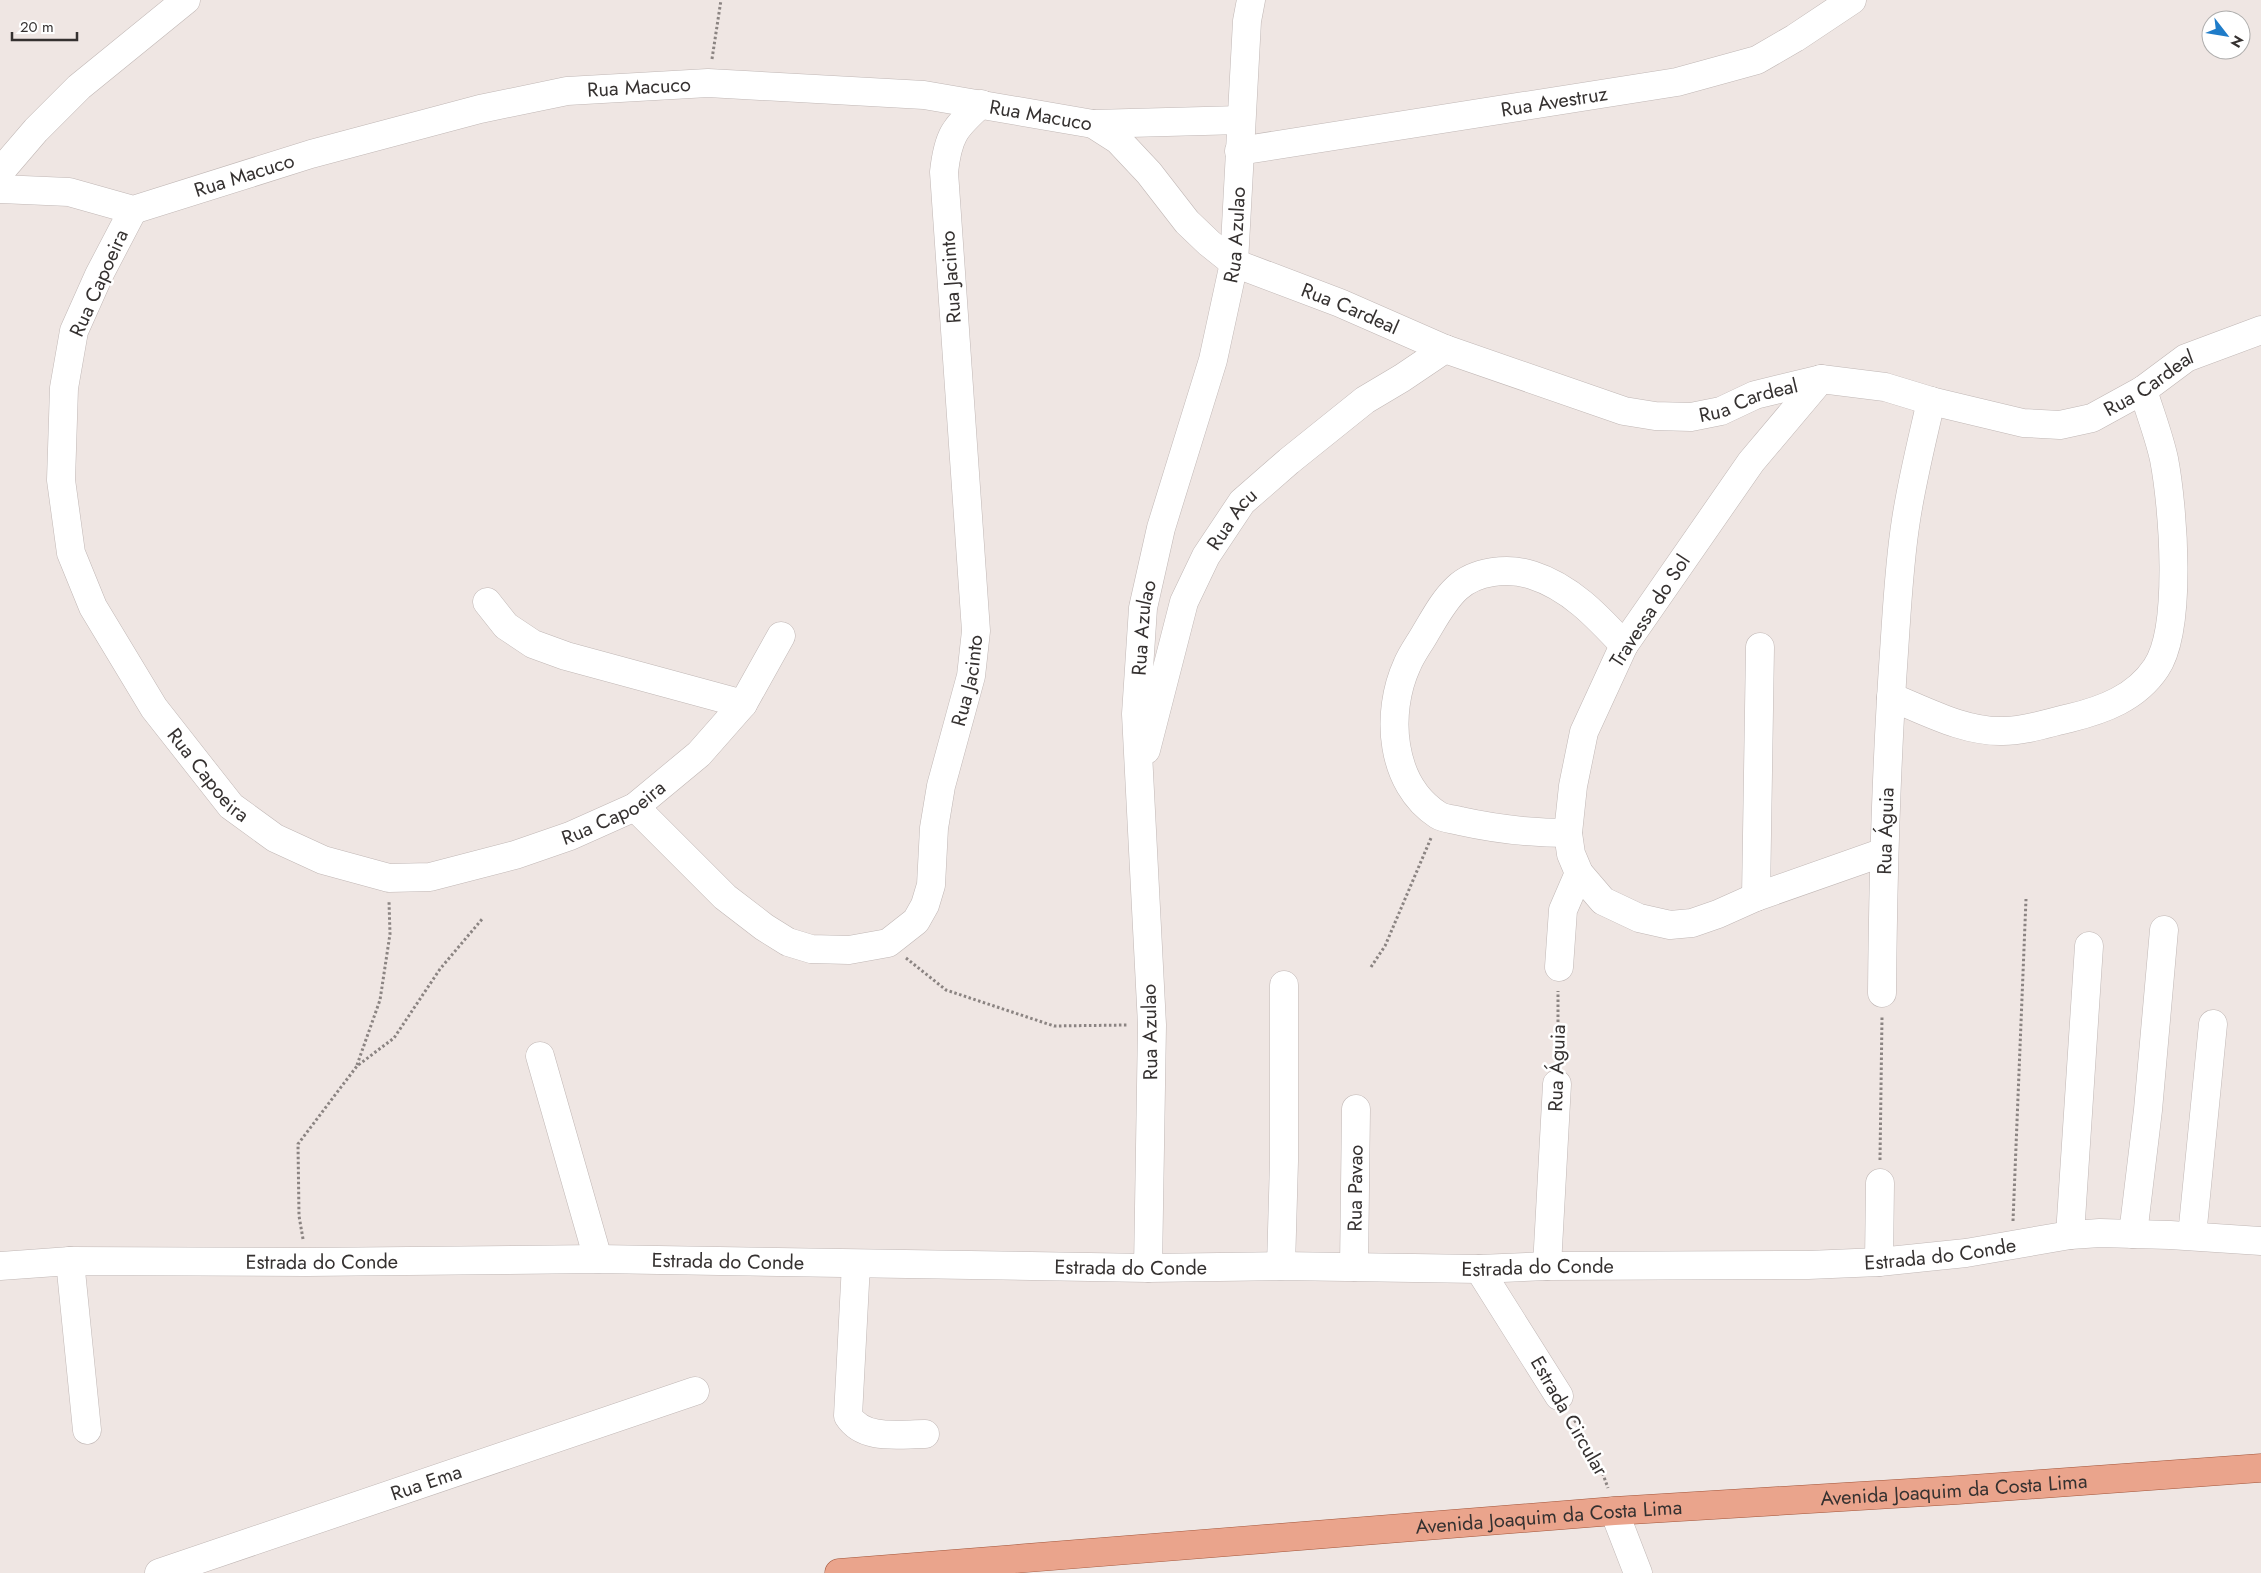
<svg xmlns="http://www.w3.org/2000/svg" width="2261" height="1573" viewBox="0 0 2261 1573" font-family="Jost,sans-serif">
	<rect width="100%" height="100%" fill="#efe6e3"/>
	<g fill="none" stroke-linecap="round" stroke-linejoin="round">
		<defs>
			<g id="minor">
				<path d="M1093 124 1241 120"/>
				<path id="s1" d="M1239 151 1677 82 1757 60 1795 38 1852 0"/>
				<path d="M0 172 36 130 79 87 186 0"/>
				<path id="s2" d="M0 189 69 192 133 210 311 154 480 109 567 91 708 83 924 95 1093 124 1118 140 1149 173 1187 222 1209 243 1234 263 1340 303 1445 349 1624 411 1655 416 1691 417 1721 411 1755 395 1821 379 1885 387 1931 401 2023 423 2060 425 2092 418 2143 390 2186 358 2261 330"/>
				<path id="s3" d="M133 210 99 275 74 331 64 388 61 480 71 553 93 607 154 708 231 806 275 838 323 860 389 878 430 877 515 855 570 836 635 807 699 754 743 704 781 636"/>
				<path d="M1821 379 1751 462 1624 645 1584 732 1573 786 1568 833 1571 854 1579 873 1603 901 1639 918 1670 925 1692 923 1718 914 1756 897 1884 852"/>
				<path d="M487 602 506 626 533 644 566 656 743 704"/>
				<path d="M1891 697C1926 711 1964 732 2003 731 2025 731 2048 723 2070 718 2103 710 2136 698 2156 668 2183 629 2173 506 2164 459 2159 436 2150 413 2143 390"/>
				<path id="s4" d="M1146 750 1184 602 1206 556 1242 502 1289 461 1365 400 1402 378 1445 349"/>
				<path id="s5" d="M635 807 725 897 764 927 788 942 811 949 849 950 888 943 916 921 925 905 931 885 934 828 941 786 971 676 976 631 944 172C948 136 954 128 981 104"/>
				<path d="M1568 833C1531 833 1496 829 1460 821 1453 819 1444 819 1438 815 1390 784 1385 713 1407 665 1412 653 1420 643 1426 632 1435 617 1444 600 1457 588 1475 571 1508 567 1532 575 1570 587 1597 616 1624 645"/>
				<path d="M1756 897 1760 647"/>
				<path d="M1559 967 1563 910 1579 873"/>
				<path id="s6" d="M1882 993C1883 880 1886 766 1894 652 1897 608 1899 564 1906 520 1912 480 1922 441 1931 401"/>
				<path d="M540 1056 598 1259"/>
				<path d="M2133 1234 2148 1110 2164 930"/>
				<path d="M2070 1235 2089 946"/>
				<path d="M2192 1236 2213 1024"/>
				<path d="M70 1261 87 1430"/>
				<path d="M1879 1262 1880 1183"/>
				<path d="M856 1264 848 1416C864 1441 899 1434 925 1434"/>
				<path id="s7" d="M0 1266 70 1261 307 1262 598 1259 1148 1268 1281 1266 1479 1269 1547 1266 1808 1265 1879 1262 1966 1253 2070 1235 2100 1233 2170 1235 2261 1241"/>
				<path d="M1281 1266 1284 1161V985"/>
				<path d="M1547 1266 1557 1084"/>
				<path id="s8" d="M1354 1267 1356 1109"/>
				<path id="s9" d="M1148 1268 1152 1025 1136 714 1143 608 1161 528 1213 360 1234 263 1247 21 1251 0"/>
				<path d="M1479 1269 1559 1396"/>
				<path d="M1614 1511 1638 1573"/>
				<path id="s10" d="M159 1573 695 1391"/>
			</g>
			<g id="major">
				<path id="s11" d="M839 1573 1614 1511 1958 1490 2261 1468"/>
			</g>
		</defs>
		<use href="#minor" stroke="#c0b7b5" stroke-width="29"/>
		<use href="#major" stroke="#a2553a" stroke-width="29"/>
		<path stroke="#8b8482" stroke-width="3" stroke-dasharray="2.5 2.5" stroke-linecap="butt" d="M712 59 721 0
			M906 958 946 990 1054 1026 1127 1025
			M1371 967 1385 946 1431 838
			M1558 1062V991
			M357 1065 380 1000 390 934 389 901
			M1880 1160 1882 1017
			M2013 1221 2026 899
			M303 1239 299 1216 298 1144 357 1066 394 1038 440 969 483 918
			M1572 1416 1597 1458 1608 1488"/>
		<use href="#minor" stroke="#fff" stroke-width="28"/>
		<use href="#major" stroke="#eaa48c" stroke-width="28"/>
	</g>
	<g text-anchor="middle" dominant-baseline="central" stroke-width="5" stroke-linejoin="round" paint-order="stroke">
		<g font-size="20" fill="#353130" stroke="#fff">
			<text stroke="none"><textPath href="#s2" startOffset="658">Rua Macuco</textPath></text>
			<text stroke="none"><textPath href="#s1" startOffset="319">Rua Avestruz</textPath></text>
			<text stroke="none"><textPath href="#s2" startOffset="1062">Rua Macuco</textPath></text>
			<text stroke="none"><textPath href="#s2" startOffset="252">Rua Macuco</textPath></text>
			<text stroke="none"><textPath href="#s9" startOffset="1046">Rua Azulao</textPath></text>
			<text transform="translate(951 277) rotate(-94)">Rua Jacinto</text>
			<text transform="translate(99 283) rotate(-66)">Rua Capoeira</text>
			<text stroke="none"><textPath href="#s2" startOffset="1439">Rua Cardeal</textPath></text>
			<text stroke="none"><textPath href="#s2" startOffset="2279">Rua Cardeal</textPath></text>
			<text stroke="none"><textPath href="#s2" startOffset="1859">Rua Cardeal</textPath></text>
			<text stroke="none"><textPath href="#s4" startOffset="249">Rua Acu</textPath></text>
			<text transform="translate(1650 611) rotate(-57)">Travessa do Sol</text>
			<text stroke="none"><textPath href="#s9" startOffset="641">Rua Azulao</textPath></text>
			<text stroke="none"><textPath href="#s5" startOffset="590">Rua Jacinto</textPath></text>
			<text stroke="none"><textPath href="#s3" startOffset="621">Rua Capoeira</textPath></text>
			<text stroke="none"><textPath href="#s3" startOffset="1071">Rua Capoeira</textPath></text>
			<text stroke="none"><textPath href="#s6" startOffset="162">Rua Águia</textPath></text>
			<text transform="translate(1150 1032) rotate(-91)">Rua Azulao</text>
			<text transform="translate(1557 1068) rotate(-88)">Rua Águia</text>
			<text stroke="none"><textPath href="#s8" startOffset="79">Rua Pavao</textPath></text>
			<text stroke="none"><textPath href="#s7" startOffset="1941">Estrada do Conde</textPath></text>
			<text stroke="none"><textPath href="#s7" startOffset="322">Estrada do Conde</textPath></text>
			<text stroke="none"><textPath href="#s7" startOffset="728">Estrada do Conde</textPath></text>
			<text stroke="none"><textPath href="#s7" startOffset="1131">Estrada do Conde</textPath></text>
			<text stroke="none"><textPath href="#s7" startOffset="1538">Estrada do Conde</textPath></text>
			<text transform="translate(1569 1416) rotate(60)">Estrada Circular</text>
			<text stroke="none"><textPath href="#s10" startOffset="282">Rua Ema</textPath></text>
			<text stroke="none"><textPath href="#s11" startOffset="1118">Avenida Joaquim da Costa Lima</textPath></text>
			<text stroke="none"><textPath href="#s11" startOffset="712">Avenida Joaquim da Costa Lima</textPath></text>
		</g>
	</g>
	<g transform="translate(2226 35) rotate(121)"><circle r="24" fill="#ffffff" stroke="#aeadac"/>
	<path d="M0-4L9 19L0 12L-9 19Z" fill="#1f7cc9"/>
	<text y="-8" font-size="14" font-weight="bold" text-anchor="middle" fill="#353130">N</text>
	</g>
	<path d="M12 32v8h65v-8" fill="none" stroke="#353130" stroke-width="2.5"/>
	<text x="20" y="32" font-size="15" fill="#353130" stroke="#ffffff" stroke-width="4" paint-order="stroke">20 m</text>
</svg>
